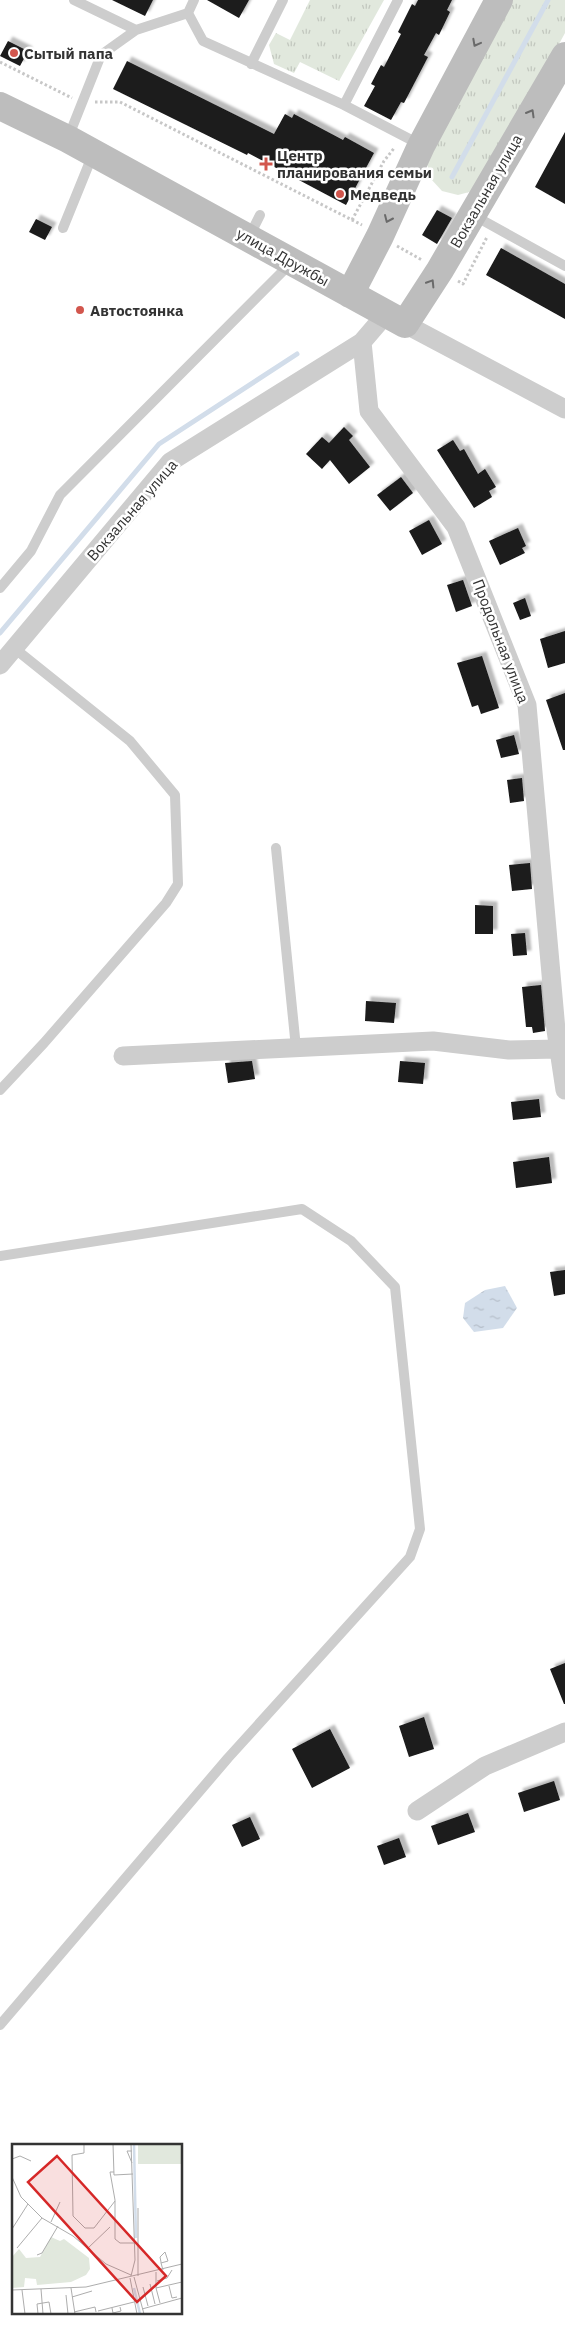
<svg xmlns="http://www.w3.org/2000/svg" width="565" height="2326" viewBox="0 0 565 2326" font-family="'IBM Plex Sans',sans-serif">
	<defs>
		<pattern id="grass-tufts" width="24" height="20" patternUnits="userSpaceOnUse" patternTransform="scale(1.25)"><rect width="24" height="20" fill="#e1e8dd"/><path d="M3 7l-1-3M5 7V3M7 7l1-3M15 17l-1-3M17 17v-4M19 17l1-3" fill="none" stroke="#c2c7be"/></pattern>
		<pattern id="water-ripples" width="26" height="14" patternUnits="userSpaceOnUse" patternTransform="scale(1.25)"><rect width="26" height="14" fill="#d2ddea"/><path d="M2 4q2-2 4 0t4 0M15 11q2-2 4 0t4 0" fill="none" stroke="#b5bec9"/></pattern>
		<filter id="shadow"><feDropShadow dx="4.5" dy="-4.5" stdDeviation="1" flood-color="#0004"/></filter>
	</defs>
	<rect width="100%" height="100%" fill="#fff"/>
	<path fill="url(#grass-tufts)" d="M310 0H384L339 81 300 62 294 73 274 64 269 45 276 33 290 40Z
		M509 0H565V33L485 179 473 191 458 195 442 191 431 179 427 164Z"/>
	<path fill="url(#water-ripples)" d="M505 1286 517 1308 503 1328 474 1332 463 1318 465 1303 485 1290Z"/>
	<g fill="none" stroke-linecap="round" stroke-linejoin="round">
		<path stroke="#d2ddea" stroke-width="5" d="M452 177 548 0
			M0 633 159 444 297 354"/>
	</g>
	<path fill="#1a1a1a" filter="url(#shadow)" d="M112 0H153L145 16Z
		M207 0H249L239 18Z
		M418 0H452L447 10 450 12 439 35 436 33 424 55 428 57 404 103 401 102 391 120 364 106 375 86 371 84 381 65 384 67 401 34 398 32 412 4 415 6Z
		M8 41 28 51 20 66 0 56Z
		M127 61 274 134 285 114 292 118 294 114 343 140 345 137 374 153 346 205 248 153 247 155 113 89Z
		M565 132V204L535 187Z
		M437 210 452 218 437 244 422 235Z
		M36 219 52 227 45 240 29 232Z
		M501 248 565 284V319L486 275Z
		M344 427 353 436 349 440 370 467 349 484 330 460 322 469 306 454 322 437 329 443Z
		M453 440 460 451 464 449 478 474 485 469 496 487 489 491 492 497 474 508 437 450Z
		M401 477 413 493 390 511 377 495Z
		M429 520 442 544 422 555 409 531Z
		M518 528 526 546 522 548 525 553 500 565 489 541Z
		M463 580 472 606 456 612 447 585Z
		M525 598 531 616 520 620 513 603Z
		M565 631V663L548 668 540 639Z
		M482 656 499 708 481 714 478 705 472 707 457 663Z
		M565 693V750H563L546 700Z
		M514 735 519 754 501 758 496 740Z
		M522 778 524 801 510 803 507 780Z
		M530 863 532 889 512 891 509 865Z
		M475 905 493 906V934H475Z
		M525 933 527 955 513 956 511 934Z
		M541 985 545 1031 533 1033 532 1027H526L522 987Z
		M366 1001 396 1003 394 1023 365 1021Z
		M252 1061 255 1079 228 1083 225 1063Z
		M400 1061 425 1063 423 1084 398 1082Z
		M539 1099 541 1117 513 1120 511 1102Z
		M549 1157 552 1183 516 1188 513 1162Z
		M565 1270V1294L554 1296 550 1272Z
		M565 1663V1704H564L550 1669Z
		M424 1717 434 1749 409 1757 399 1726Z
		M330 1729 350 1768 312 1788 292 1749Z
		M554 1781 560 1800 524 1812 518 1793Z
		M468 1813 475 1832 438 1845 431 1826Z
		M250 1817 260 1839 242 1847 232 1825Z
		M399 1838 406 1857 384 1865 377 1846Z"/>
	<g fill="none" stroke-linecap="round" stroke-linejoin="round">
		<path stroke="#c7c7c7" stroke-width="3" stroke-dasharray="2.5 2.5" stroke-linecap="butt" d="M0 62 72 98
			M95 102H120L362 225
			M352 220 384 161 395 147
			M397 246 422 260
			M458 281 463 284 487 237"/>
		<path stroke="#cdcdcd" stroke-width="10" d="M74 0 136 30
			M188 13 203 41 344 105 421 145
			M251 64 283 0
			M344 105 398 0
			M68 138 101 55 136 30 188 13 194 0
			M473 215 565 266
			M63 228 93 154
			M249 237 260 215
			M0 588 31 551 60 495 291 263
			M276 848 296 1048
			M0 1090 44 1043 166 903 178 884 175 795 130 741 14 648
			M0 1256 302 1209 351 1241 395 1287 420 1529 410 1557 228 1758 0 2025"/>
		<path stroke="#cdcdcd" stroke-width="19" d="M405 324 565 409
			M362 342 369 411 456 527 527 705 556 1030 565 1090
			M0 665 170 462 362 342 386 314
			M123 1056 433 1041 509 1050 559 1049
			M417 1811 485 1766 565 1732"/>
		<path stroke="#bdbdbd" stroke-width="28" d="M0 106 68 139 405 324 440 270 565 56
			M350 294 380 236 421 146 499 0"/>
	</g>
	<defs><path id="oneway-chevron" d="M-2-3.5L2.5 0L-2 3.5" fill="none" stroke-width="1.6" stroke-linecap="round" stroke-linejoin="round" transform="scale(1.25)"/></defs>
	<g stroke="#6a6a6a">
		<use href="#oneway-chevron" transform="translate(476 43) rotate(118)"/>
		<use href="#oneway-chevron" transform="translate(531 113) rotate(-60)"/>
		<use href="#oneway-chevron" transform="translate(388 219) rotate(114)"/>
		<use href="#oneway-chevron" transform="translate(431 283) rotate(-58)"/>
	</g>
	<g fill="#d2564d" stroke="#fff" stroke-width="2">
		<circle cx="14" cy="53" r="5"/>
		<path d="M263.5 156.5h5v5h5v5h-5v5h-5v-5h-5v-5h5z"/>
		<circle cx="340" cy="194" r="5"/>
		<circle cx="80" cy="310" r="5"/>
	</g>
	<g text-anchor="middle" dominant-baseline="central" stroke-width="5" stroke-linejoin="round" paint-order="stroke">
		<g font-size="15" font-weight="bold" fill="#333" stroke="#fff" text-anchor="start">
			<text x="24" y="53">Сытый папа</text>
			<text x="277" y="155">Центр<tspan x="277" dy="17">планирования семьи</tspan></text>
			<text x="350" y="194">Медведь</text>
			<text x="90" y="310">Автостоянка</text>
		</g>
		<g font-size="15" fill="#333" stroke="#fff">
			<text transform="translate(486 191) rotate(-60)">Вокзальная улица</text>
			<text transform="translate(283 257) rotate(29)">улица Дружбы</text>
			<text transform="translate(132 510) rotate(-49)">Вокзальная улица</text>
			<text transform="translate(501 641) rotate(69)">Продольная улица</text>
		</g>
	</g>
	<g transform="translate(12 2144)">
		<rect width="170" height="170" fill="#fff"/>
		<path d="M126 0H170V20H126ZM39 93 48 97 52 95 77 114 78 125 74 131 59 138 25 141 24 135 13 134 12 143 0 144V113L7 105 14 114 28 113Z" fill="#e1e8dd"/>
		<path fill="none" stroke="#d2ddea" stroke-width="2.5" d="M122 0 124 94M122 144 128 170"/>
		<path fill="none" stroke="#adadad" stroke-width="1" d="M72 0V9L60 11 61 72 73 84H82L103 57M101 0 102 31 121 30M120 7H115L120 19M0 15 8 12 19 17M102 28H98L103 56V95L108 99H123M0 33 9 53 30 74 61 92 94 120 119 131M126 64V132M39 78 48 58M0 85 16 60M5 104 30 74M76 104 98 83M25 111 30 109 46 82M149 119 156 117 153 108 148 113 149 118V119L151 126M144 128V144L170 138M119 132 123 116 119 0M122 133 132 170M118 134 125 170M145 137 155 134 160 126M138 140 143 160M157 142 160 154 165 153M131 143 136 162M59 144 63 170M144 144 148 159M29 145 31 170M0 146 74 143 170 120M10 146 13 170M54 151 56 170M60 153 80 147M100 164 101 169 109 167 108 163M130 165 170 154M86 167 122 158M62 168 83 163 84 168M26 170 25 160 37 158 39 170"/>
		<path fill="#d62828" fill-opacity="0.15" stroke="#d62828" stroke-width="2.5" d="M45 12 154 132 125 158 16 38Z"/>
		<rect width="170" height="170" fill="none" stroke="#333" stroke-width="2.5"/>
	</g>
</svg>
